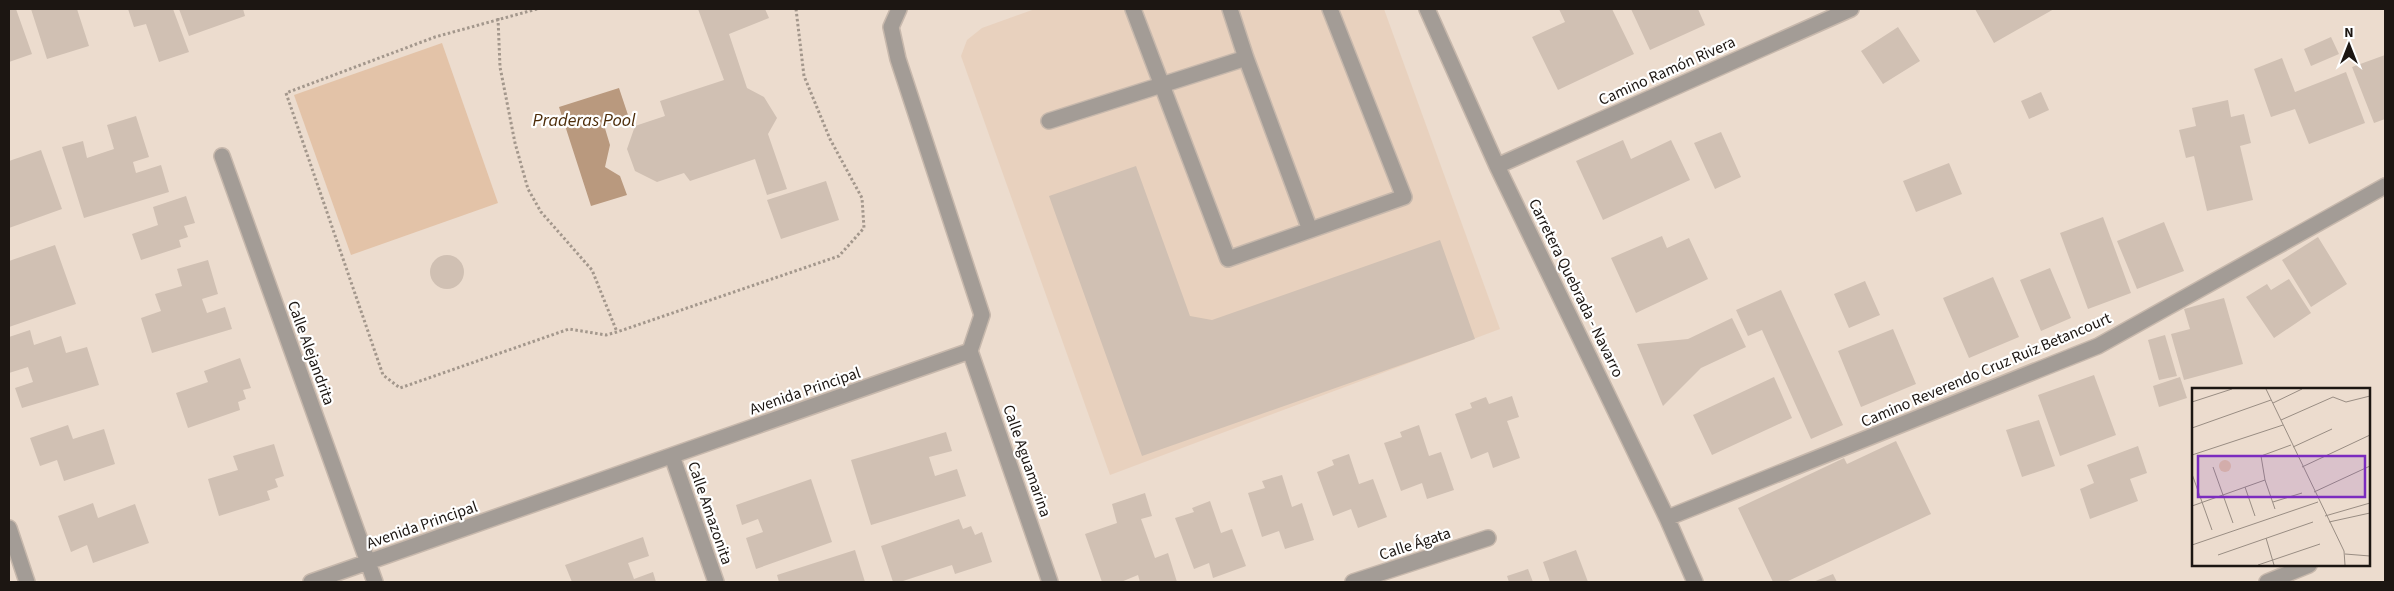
<svg xmlns="http://www.w3.org/2000/svg" width="2394" height="591" viewBox="0 0 2394 591" font-family="'Source Sans 3',sans-serif">
	<rect width="100%" height="100%" fill="#ecdcce"/>
	<path fill="#e8d1be" d="M1035 9H1384L1500 329 1110 475 961 56 967 40 982 28Z"/>
	<path fill="#e3c3a8" d="M442 43 498 203 351 255 294 95Z"/>
	<path fill="#b9997e" d="M619 88 629 118 604 125 610 145 605 167 620 176 627 195 591 206 559 107Z"/>
	<path fill="#d0c0b3" d="M9 9H16L32 54 9 62Z
		M31 9H77L89 46 47 59Z
		M128 9H173L189 52 159 62 146 24 134 27Z
		M179 9H243L245 16 189 36Z
		M698 9H765L769 18 729 34 747 88 764 97 777 118 768 134 787 189 767 195 755 159 690 181 684 173 657 182 635 171 627 149 635 126 665 116 660 101 724 80Z
		M1559 9H1612L1634 54 1558 90 1532 37 1565 22Z
		M1631 9H1698L1705 25 1650 50Z
		M1975 9H2054L1994 43Z
		M1898 27 1920 61 1883 84 1861 51Z
		M2331 37 2339 54 2311 66 2304 49Z
		M2385 55V119L2374 123 2352 67Z
		M2282 58 2295 92 2346 72 2365 123 2309 144 2295 109 2271 117 2254 69Z
		M2041 92 2049 110 2029 119 2021 101Z
		M2228 100 2231 117 2244 114 2251 143 2240 146 2253 200 2207 211 2194 156 2186 158 2179 130 2196 126 2192 108Z
		M136 116 149 157 133 162 136 173 161 165 169 192 84 218 62 147 83 141 87 158 114 149 107 125Z
		M1721 132 1741 177 1715 189 1694 143Z
		M1623 140 1631 159 1671 140 1690 180 1603 220 1576 161Z
		M41 150 62 209 9 228V161Z
		M1949 163 1962 194 1916 212 1903 181Z
		M1136 166 1190 316 1212 320 1440 240 1475 339 1142 456 1049 196Z
		M826 181 839 220 781 239 767 200Z
		M186 196 195 223 184 226 188 237 179 240 181 247 141 260 132 234 158 225 153 207Z
		M2103 217 2131 293 2088 309 2060 233Z
		M2164 222 2184 271 2137 289 2117 241Z
		M1662 236 1667 248 1689 238 1708 279 1636 313 1611 258Z
		M2318 237 2347 284 2311 307 2282 260Z
		M55 245 76 304 9 327V261Z
		M430 272a17 17 0 1 1 34 0a17 17 0 1 1-34 0Z
		M208 260 218 294 202 299 207 313 225 307 232 329 152 353 141 318 161 311 155 294 182 286 177 269Z
		M2050 268 2071 318 2041 331 2020 280Z
		M1993 277 2019 337 1969 358 1943 298Z
		M2289 279 2311 313 2274 338 2246 297 2267 284 2271 290Z
		M1865 281 1880 315 1849 328 1834 294Z
		M1781 290 1843 425 1811 439 1762 330 1748 336 1736 310Z
		M2224 298 2243 364 2184 380 2171 334 2190 329 2184 309Z
		M1732 318 1746 347 1701 368 1663 406 1637 344 1688 339Z
		M1893 329 1916 384 1861 407 1838 351Z
		M30 330 34 345 61 336 66 353 87 347 99 385 22 408 15 388 33 382 28 367 9 373V337Z
		M2165 335 2177 376 2159 380 2148 340Z
		M240 358 251 388 243 390 246 399 238 402 240 410 188 428 176 393 208 382 204 371Z
		M2094 375 2116 435 2060 456 2038 395Z
		M1774 377 1792 418 1712 455 1693 415Z
		M2180 377 2187 398 2159 407 2153 386Z
		M1512 396 1519 417 1507 421 1520 458 1493 468 1488 452 1471 459 1455 414 1472 408 1470 403 1486 397 1489 404Z
		M2039 420 2055 466 2022 477 2006 430Z
		M68 425 73 439 104 429 115 464 64 481 57 460 40 466 30 438Z
		M1419 425 1429 456 1441 452 1454 490 1427 499 1422 483 1401 491 1384 443 1402 437 1400 432Z
		M946 432 952 451 929 457 935 476 957 469 966 496 871 525 851 460Z
		M1896 441 1931 514 1786 582H1773L1738 508 1844 458 1847 464Z
		M274 444 284 476 275 479 278 487 267 491 270 500 219 516 208 479 238 470 233 456Z
		M2138 446 2147 473 2130 479 2138 501 2090 519 2080 489 2094 483 2087 465Z
		M1349 454 1359 484 1373 479 1387 517 1358 528 1351 509 1333 516 1317 472 1334 465 1332 460Z
		M1282 475 1292 507 1302 503 1314 540 1285 549 1279 531 1262 537 1248 493 1265 488 1262 481Z
		M811 479 832 542 756 569 746 538 763 532 758 519 742 525 736 505Z
		M1145 493 1152 516 1141 519 1155 558 1168 553 1177 582H1140L1138 575 1121 582H1102L1085 534 1117 523 1112 504Z
		M1210 501 1221 533 1232 529 1246 566 1213 578 1209 563 1194 569 1175 518 1194 512 1192 508Z
		M93 503 98 518 135 504 149 543 93 563 87 545 71 552 58 516Z
		M959 519 963 529 971 526 975 535 982 532 992 562 955 574 952 565 900 582H893L881 546Z
		M643 537 649 556 628 563 634 579 653 572 656 582H572L565 565Z
		M855 550 865 582H779L777 575Z
		M1576 550 1588 582H1550L1543 562Z
		M1528 569 1533 582H1509L1507 576Z
		M1833 574 1837 582H1813Z"/>
	<g fill="none" stroke-linecap="round" stroke-linejoin="round">
		<defs>
			<path id="minor" d="M1133 9 1228 259 1404 197 1330 9
				M1230 9 1246 58 1310 230
				M1427 9 1497 166 1667 518 1695 582
				M1049 121 1246 58
				M222 156 375 582
				M1497 166 1851 9
				M970 351 1050 582
				M672 456 716 582
				M1667 518 2098 346 2385 186
				M9 528 27 582
				M311 582 970 351 982 315 898 59 891 27 899 9
				M1353 582 1488 538
				M2267 582 2309 565"/>
		</defs>
		<use href="#minor" stroke="#c7b8ac" stroke-width="18"/>
		<path stroke="#a3978c" stroke-width="3" stroke-dasharray="2.5 2.5" stroke-linecap="butt" d="M537 9 435 37 286 93 383 375 400 388 569 329 606 335 617 332 839 256 864 228 862 198 830 139 804 76 796 9
			M498 18 500 67 515 143 528 189 541 212 592 270 617 332"/>
		<use href="#minor" stroke="#a39c96" stroke-width="15"/>
	</g>
	<g text-anchor="middle" dominant-baseline="central" stroke-width="4.5" stroke-linejoin="round" paint-order="stroke">
		<g font-size="16" fill="#1c1612" stroke="#fff">
			<text transform="translate(1667 71) rotate(-24)">Camino Ramón Rivera</text>
			<text transform="translate(1576 288) rotate(64)">Carretera Quebrada - Navarro</text>
			<text transform="translate(311 353) rotate(70)">Calle Alejandrita</text>
			<text transform="translate(1986 370) rotate(-23)">Camino Reverendo Cruz Ruiz Betancourt</text>
			<text transform="translate(805 391) rotate(-19)">Avenida Principal</text>
			<text transform="translate(1027 461) rotate(71)">Calle Aguamarina</text>
			<text transform="translate(710 513) rotate(71)">Calle Amazonita</text>
			<text transform="translate(422 525) rotate(-19)">Avenida Principal</text>
			<text transform="translate(1415 544) rotate(-18)">Calle Ágata</text>
		</g>
		<g font-size="18" font-style="italic" fill="#4d2c09" stroke="#fff">
			<text x="584" y="120">Praderas Pool</text>
		</g>
	</g>
	<g transform="translate(2192 388)">
		<rect width="178" height="178" fill="#ecdcce"/>
		<path d="M27 78a6 6 0 1 1 12 0a6 6 0 1 1-12 0Z" fill="#e3c3a8"/>
		<path fill="none" stroke="#998d83" stroke-width="1" d="M74 1 152 163 153 177M0 14 40 1M81 15 110 1M89 32 141 9 154 14 178 8M0 40 79 12M101 59 140 41M0 67 91 37M21 79 41 135M110 79 178 47M0 86 20 142M73 92 83 121M53 99 63 128M122 104 178 78M81 114 110 105M0 118 73 92 69 68 99 57M133 128 178 115M137 134 178 125M74 150 82 177M0 157 126 114M153 166 178 168M26 167 121 134M66 177 128 156"/>
		<path fill="#7b2cbf" fill-opacity="0.15" stroke="#7b2cbf" stroke-width="2.5" d="M6 68H173V109H6Z"/>
		<rect width="178" height="178" fill="none" stroke="#1c1612" stroke-width="2.5"/>
	</g>
	<rect width="2394" height="591" fill="none" stroke="#1c1612" stroke-width="20"/>
	<g transform="translate(2349 45)" stroke="#ffffff" stroke-width="4" paint-order="stroke">
	<path d="M0-4L9 19L0 12L-9 19Z" fill="#1c1612"/>
	<text y="-8" font-size="14" font-weight="bold" text-anchor="middle" fill="#1c1612">N</text>
	</g>
</svg>
